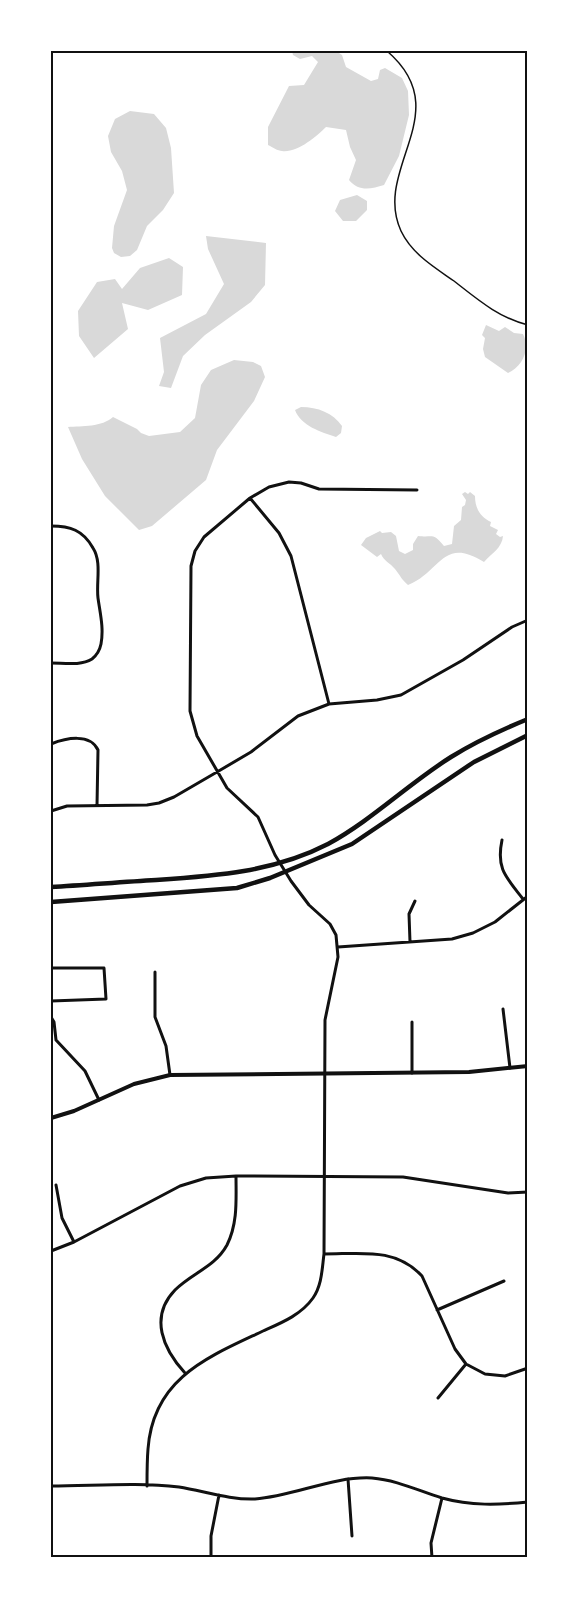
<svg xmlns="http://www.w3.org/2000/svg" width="579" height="1609" viewBox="0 0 579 1609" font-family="Roboto,sans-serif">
	<rect width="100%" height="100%" fill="#fff"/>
	<path fill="#d9d9d9" d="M292 51H336L342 55 346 67 371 81 378 79 380 70 385 68 402 78 408 91 409 115 399 156 384 185C371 189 359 192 349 180L356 160 350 147 346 130 326 127C316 137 297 153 282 151 278 151 272 147 268 145V127L289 86 304 85 318 62 312 56 300 59 293 55Z
		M130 111 154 114 166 128 171 148 174 193 163 210 147 226 137 250 130 256 121 257 114 253 112 248 114 226 127 190 122 171 111 152 108 136 115 119Z
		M357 195 367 201V210L356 221H343L335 211 340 200Z
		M206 236 266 243 265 285 251 302 205 335 183 356 171 388 159 386 164 372 160 338 206 314 224 284 208 249Z
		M169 258 183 267 182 295 148 310 122 303 128 329 94 358 79 336 78 311 97 282 115 279 122 289 140 268Z
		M486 325 499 331 505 327 514 333 523 334C531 349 522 367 508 373L485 357 483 349 485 338 482 335Z
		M234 360 253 362 261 366 265 377 254 401 217 450 206 480 152 526 139 530 105 496 82 459 68 427C82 426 102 427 113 417L137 429 141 433 149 436 180 432 195 418 201 385 211 370Z
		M301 407C318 407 333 413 342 426L341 433 336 437C321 432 301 426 295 410Z
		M465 492 468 494 470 492 475 496C475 508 480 517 491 522L490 526 498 530 496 534 500 537 503 536C502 548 492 553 484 562 442 536 441 572 408 585 401 579 400 575 395 569 390 563 384 561 381 554L377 557 361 545 366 538 380 531 382 533 391 532 396 536 399 551 405 554 413 550V544L418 536C434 538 432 532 444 546L452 544 454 526 461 520 462 507 465 505 466 500 462 494Z"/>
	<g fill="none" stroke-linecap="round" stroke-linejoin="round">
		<path stroke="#111" stroke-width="1.5" d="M387 51C458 112 372 168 401 231 412 254 434 267 454 281 477 299 499 318 528 325"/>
		<path stroke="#111" stroke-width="3" d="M250 498 279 533 291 556 329 704
			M51 526C70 526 83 530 93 548 102 562 96 582 98 598 100 613 104 628 101 644 100 649 97 655 92 659 81 666 64 663 51 663
			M51 744C66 738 90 733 98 750L97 806
			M51 811 67 806 147 805 159 803 174 797 217 772 251 752 298 716 329 704 377 700 401 695 463 660 512 627 528 620
			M502 840C496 869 506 877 523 899
			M410 942 409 914 415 901
			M338 947 452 939 473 933 495 922 528 896
			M51 968H104L106 999 51 1001
			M155 972V1017L166 1046 170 1075
			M503 1009 510 1068
			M51 1017 54 1022 56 1040 85 1071 99 1100
			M412 1022V1073
			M56 1185 62 1218 74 1242
			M51 1251 74 1242 180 1186 206 1178 236 1176 403 1177 508 1193 528 1192
			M324 1254C361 1254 395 1247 422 1276L455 1349 466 1364 485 1374 505 1376 528 1368
			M437 1310 504 1281
			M185 1373C163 1349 149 1317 175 1290 192 1273 215 1267 227 1245 238 1223 236 1199 236 1176
			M438 1398 466 1364
			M348 1479 352 1536
			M51 1486C93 1486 137 1482 179 1487 204 1491 230 1500 255 1499 295 1496 332 1476 372 1478 397 1480 419 1491 442 1498 471 1506 498 1505 528 1502
			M147 1486C147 1473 147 1461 148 1449 153 1378 208 1357 263 1331 281 1323 301 1315 313 1298 322 1285 322 1269 324 1254L325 1020 338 957 336 935 330 924 309 905 291 881 275 855 258 817 227 788 197 736 190 711 191 566 195 551 204 537 250 498 269 487 289 482 301 483 319 489 417 490
			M211 1558V1536L219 1495
			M432 1558 431 1543 442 1498"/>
		<path stroke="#111" stroke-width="4" d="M51 1118 74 1111 134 1084 170 1075 469 1072 528 1066"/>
		<path stroke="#111" stroke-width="4.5" d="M51 887C86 885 121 882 156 880 215 876 274 872 328 844 372 820 408 784 451 757 475 742 501 730 528 719
			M51 902 237 888 270 878 352 844 474 762 528 735"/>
	</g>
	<rect width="579" height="1609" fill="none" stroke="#ffffff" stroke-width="105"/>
	<rect x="52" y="52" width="474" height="1504" fill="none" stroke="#111" stroke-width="2"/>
</svg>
